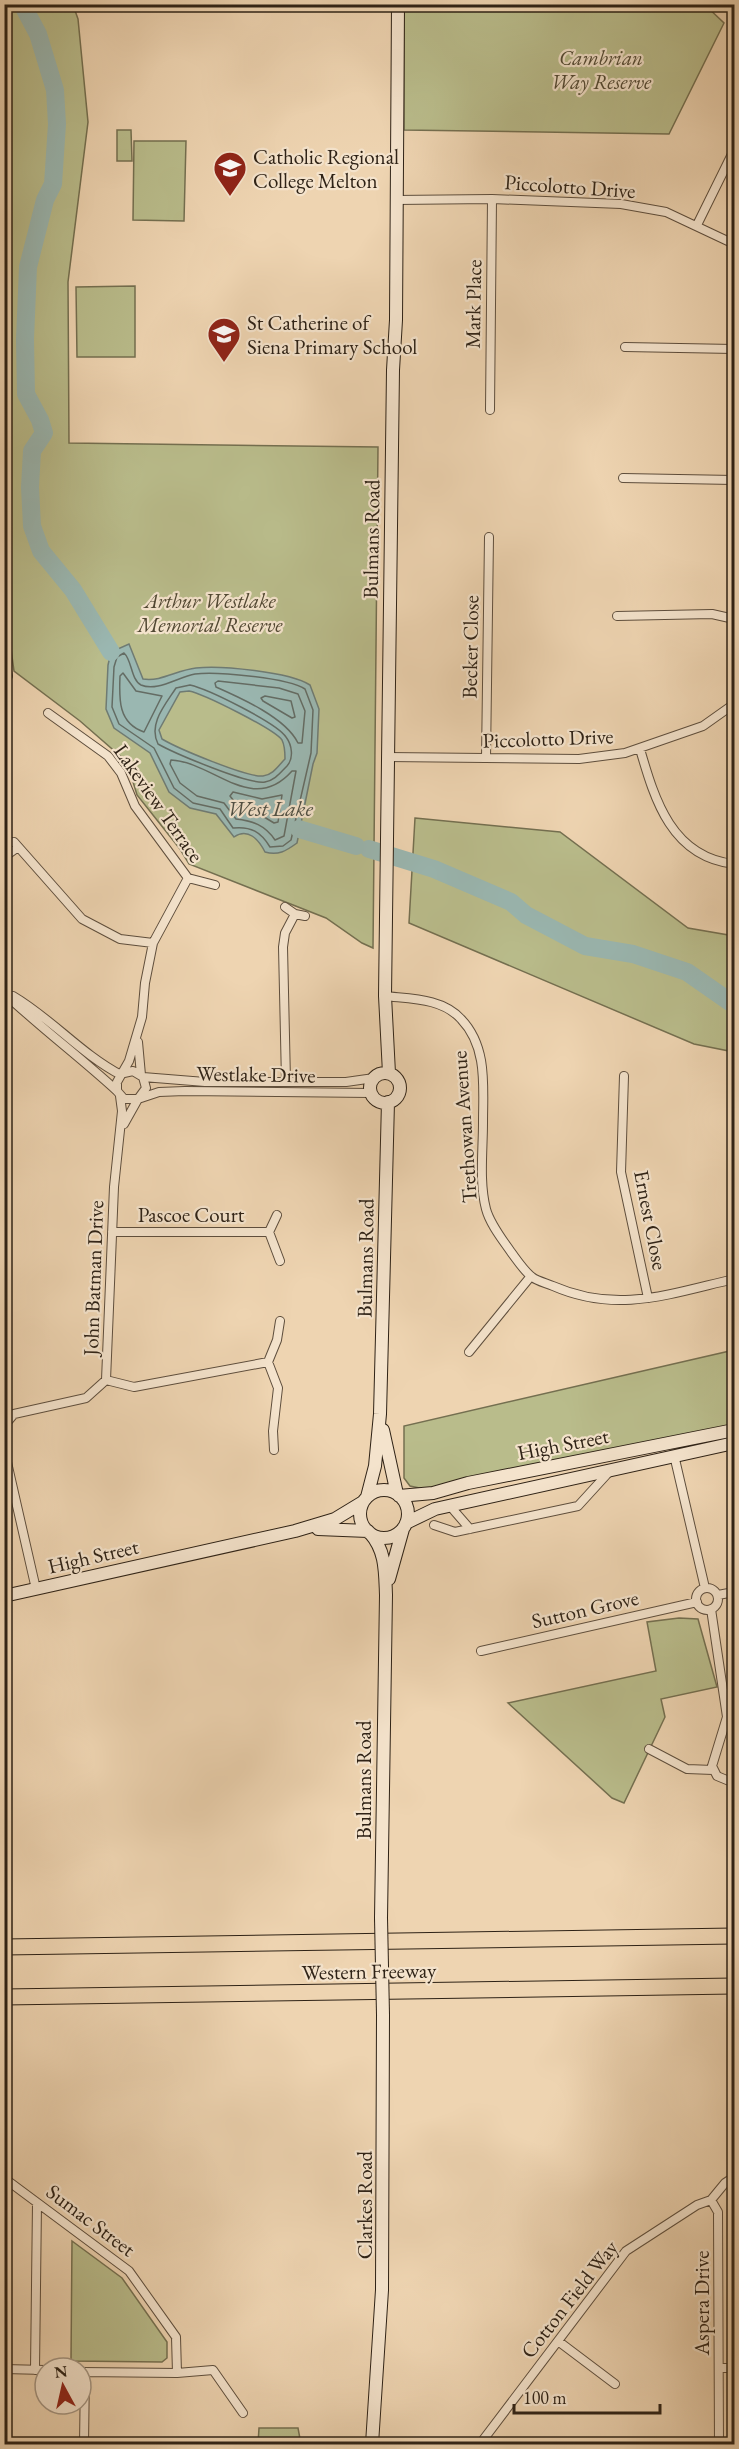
<svg xmlns="http://www.w3.org/2000/svg" width="739" height="2449" viewBox="0 0 739 2449" font-family="'EB Garamond',serif">
	<rect width="100%" height="100%" fill="#eed4b1"/>
	<filter id="stains"><feTurbulence type="fractalNoise" baseFrequency=".00333" numOctaves="4"/><feColorMatrix values="0 0 0 0 .2 0 0 0 0 .09 0 0 0 0 .02 0 0 0 .5 -.17"/></filter>
	<radialGradient id="worn" r=".72"><stop offset=".6" stop-color="#630" stop-opacity="0"/><stop offset="1" stop-color="#630" stop-opacity=".3"/></radialGradient>
	<path fill="#b9bc8b" stroke="#746f50" stroke-width="1.5" d="M4 5H73L78 19 88 122 68 282 69 443 378 447 373 948 362 943 326 918 189 864 180 849 137 795 127 762 80 721 14 671 4 598V118C10 82 4 42 4 5Z
		M404 5H705L724 23 669 134 404 130Z
		M117 130H131L132 161H117Z
		M134 141H186L184 221 133 220Z
		M135 286V357H77L76 287Z
		M415 818 560 832 688 928 734 936V1052L694 1044 409 923Z
		M734 1350V1426L424 1489 410 1486 404 1478V1426Z
		M679 1618 698 1619 717 1687 661 1699 665 1717 624 1803 612 1798 508 1703 656 1671 647 1622Z
		M72 2241 122 2278 167 2342V2358L162 2362 71 2361Z
		M259 2428H298L301 2444H258Z"/>
	<path fill="#9ab7b1" stroke="#6f7b73" stroke-width="1.5" fill-rule="evenodd" d="M129 644 143 679C161 682 177 670 196 668 220 665 290 672 310 685L319 709 317 753 313 764 297 843C286 851 278 856 265 852 259 840 248 827 234 837L216 814 190 808 169 792 150 753 114 728 106 709 108 665 111 652ZM189 691C204 694 274 729 282 740 285 746 285 752 285 759 279 765 273 775 263 776 248 778 177 748 162 739L159 730 180 692Z"/>
	<g fill="none" stroke-linecap="round" stroke-linejoin="round">
		<path stroke="#646c64" stroke-width="1.5" d="M124 653C132 660 131 680 141 685 157 692 178 677 195 674 215 671 288 678 305 689L313 710 311 753 291 840 283 846 270 847C261 832 251 826 233 828L220 809 193 803 174 788 154 748 119 724 112 707 114 667 117 657Z
			M123 673 136 691 162 696 144 732C118 723 119 699 120 676Z
			M218 681 279 688 298 694 305 711 302 743H298C286 718 241 698 216 687L215 683Z
			M190 685C208 689 277 723 286 737 292 745 294 758 287 766 280 773 275 780 265 782 249 785 174 753 158 744 148 724 165 705 176 688Z
			M265 696 291 701 295 717 292 718 263 701 261 698Z
			M171 760C214 762 252 816 292 771H296L284 836 275 840C265 825 253 821 236 819L224 803 197 796 180 783 170 764Z
			M233 792 262 799 282 795 278 822 274 823 256 812 241 810 230 796Z"/>
		<path stroke="#9ab7b1" stroke-width="18" d="M22 4 38 34 55 90 57 124 53 184 45 200 28 267 25 339 26 394 40 420 44 433 32 451 30 487 32 526 41 551 73 590 111 652
			M299 829 356 846
			M369 849 434 869 511 902 526 915 585 946 633 954 687 972 730 1002H734"/>
		<defs>
			<path id="street" d="M395 200 492 199 621 204 666 212 734 244
				M697 225 734 150
				M625 347 734 349
				M490 410 492 199
				M623 478 734 480
				M617 616 712 614 734 619
				M4 656 8 676
				M48 713 108 756 121 773 135 806 188 878 215 885
				M640 749C655 801 672 857 734 864
				M387 757 579 759 625 753 703 726 734 704
				M486 758 489 537
				M14 842 82 919 120 939 153 943
				M7 855 18 847
				M285 907 295 914 305 916
				M4 993C41 1028 80 1057 117 1091
				M13 996C52 1019 81 1054 121 1075
				M385 996C411 999 442 998 461 1019 488 1047 483 1087 483 1123 483 1150 479 1182 486 1209 490 1224 502 1239 511 1252 517 1260 524 1271 532 1277 537 1281 546 1283 553 1286 617 1314 669 1294 734 1279
				M138 1042 141 1075
				M124 1073 133 1071 143 1077 146 1088 138 1099H124L117 1091V1082L129 1061 142 1017 145 983 153 943 188 878
				M624 1076 621 1172 648 1298
				M143 1077 205 1082H346L374 1078
				M286 1081 283 947 285 933 295 914
				M141 1098 159 1092 185 1091 371 1093
				M124 1124 138 1099
				M277 1215 269 1232 280 1261
				M112 1232H269
				M469 1352 531 1276
				M106 1380 134 1387 268 1362
				M4 1426 14 1414 86 1398 106 1380 114 1187 122 1111 120 1096
				M4 1449 36 1589
				M274 1450 273 1431 278 1388 268 1362 277 1340 280 1321
				M674 1455 705 1588
				M450 1506 470 1529
				M434 1525 455 1532 578 1506 609 1472
				M696 1599a11 11 0 1 1 22 0a11 11 0 1 1-22 0Z
				M718 1595 734 1592
				M711 1609 727 1717 712 1766 717 1776 734 1783
				M481 1651 697 1602
				M649 1749 687 1769 713 1770
				M4 2178 129 2271 176 2337 177 2373 81 2372
				M711 2200 718 2212 719 2444
				M558 2341 615 2384
				M719 2368H734
				M4 2369 45 2370
				M35 2370 37 2203
				M177 2373 213 2370 243 2413
				M84 2444 85 2372
				M480 2444 626 2251 697 2205 711 2200 725 2183 734 2177"/>
			<path id="secondary" d="M389 1073 385 996 393 370 396 320 398 4
				M370 1088a15 15 0 1 1 30 0a15 15 0 1 1-30 0Z
				M383 1430 397 1494
				M360 1514a24 24 0 1 1 48 0a24 24 0 1 1-48 0Z
				M399 1496 433 1493 468 1483 734 1430
				M367 1497 375 1466 380 1414 388 1102
				M406 1523 435 1509 734 1443
				M318 1529 368 1531
				M370 1533C386 1551 385 1572 386 1595L381 1918
				M389 1579 403 1529
				M4 1596 295 1531 335 1519 363 1502
				M372 2444 382 2290 383 2015"/>
			<path id="highway" d="M4 1947 734 1936
				M4 1997 734 1986"/>
		</defs>
		<use href="#street" stroke="#5e4e3d" stroke-width="10"/>
		<use href="#secondary" stroke="#2e2216" stroke-width="14"/>
		<use href="#highway" stroke="#2e2216" stroke-width="17"/>
		<use href="#street" stroke="#f4e3cc" stroke-width="8"/>
		<use href="#secondary" stroke="#f4e3cc" stroke-width="12"/>
		<use href="#highway" stroke="#eed4b1" stroke-width="15"/>
		<defs>
			<path id="secondary-bridge" d="M381 1918 383 2015"/>
		</defs>
		<use href="#secondary-bridge" stroke="#2e2216" stroke-width="14" stroke-linecap="butt"/>
		<use href="#secondary-bridge" stroke="#f4e3cc" stroke-width="12"/>
	</g>
	<defs>
		<symbol id="school-pin" viewBox="-11 -11 22 30"><path d="M0 17L-7.5 6A9.5 9.5 0 1 1 7.5 6Z" fill="#8f2418" stroke="#f4e3cc"/><path d="M0-5L7-2L0 1L-7-2ZM-4 1L0 2.5L4 1V4Q0 6-4 4Z" fill="#fff"/></symbol>
	</defs>
	<g fill-rule="evenodd">
		<use href="#school-pin" x="211" y="149" width="38" height="52"/>
		<use href="#school-pin" x="205" y="315" width="38" height="52"/>
	</g>
	<g text-anchor="middle" dominant-baseline="central" stroke-width="4.5" stroke-linejoin="round" paint-order="stroke">
		<g font-size="21" font-style="italic" fill="#514833" stroke="#f4e3cc">
			<text x="601" y="57">Cambrian<tspan x="601" dy="24">Way Reserve</tspan></text>
			<text x="210" y="600">Arthur Westlake<tspan x="210" dy="24">Memorial Reserve</tspan></text>
		</g>
		<g font-size="21" fill="#2e2216" stroke="#f4e3cc" text-anchor="start">
			<text x="253" y="156">Catholic Regional<tspan x="253" dy="24">College Melton</tspan></text>
			<text x="247" y="322">St Catherine of<tspan x="247" dy="24">Siena Primary School</tspan></text>
		</g>
		<g font-size="21" fill="#2e2216" stroke="#f4e3cc">
			<text transform="translate(570 186) rotate(4)">Piccolotto Drive</text>
			<text transform="translate(473 304) rotate(-89)">Mark Place</text>
			<text transform="translate(371 539) rotate(-89)">Bulmans Road</text>
			<text transform="translate(470 647) rotate(-89)">Becker Close</text>
			<text transform="translate(548 738) rotate(-2)">Piccolotto Drive</text>
			<text transform="translate(159 803) rotate(55)">Lakeview Terrace</text>
			<text transform="translate(256 1074) rotate(1)">Westlake Drive</text>
			<text transform="translate(464 1127) rotate(-94)">Trethowan Avenue</text>
			<text x="191" y="1214">Pascoe Court</text>
			<text transform="translate(651 1220) rotate(79)">Ernest Close</text>
			<text transform="translate(365 1258) rotate(-89)">Bulmans Road</text>
			<text transform="translate(93 1278) rotate(-88)">John Batman Drive</text>
			<text transform="translate(563 1444) rotate(-11)">High Street</text>
			<text transform="translate(93 1556) rotate(-13)">High Street</text>
			<text transform="translate(585 1609) rotate(-13)">Sutton Grove</text>
			<text transform="translate(363 1780) rotate(-90)">Bulmans Road</text>
			<text transform="translate(369 1971) rotate(-1)">Western Freeway</text>
			<text transform="translate(364 2205) rotate(-90)">Clarkes Road</text>
			<text transform="translate(91 2220) rotate(37)">Sumac Street</text>
			<text transform="translate(569 2299) rotate(-52)">Cotton Field Way</text>
			<text transform="translate(701 2303) rotate(-90)">Aspera Drive</text>
		</g>
		<g font-size="22" font-style="italic" fill="#4e4f44" stroke="#f4e3cc">
			<text x="270" y="808">West Lake</text>
		</g>
	</g>
	<rect width="739" height="2449" fill="none" stroke="#eed4b1" stroke-width="24"/>
	<rect x="6" y="6" width="727" height="2437" fill="none" stroke="#2e2216" stroke-width="3"/>
	<rect x="12" y="12" width="715" height="2425" fill="none" stroke="#2e2216" stroke-width="1.5"/>
	<g transform="translate(63 2386) rotate(352)"><circle r="28" fill="#f4e3cc" stroke="#a59683" stroke-width="1.5"/>
	<path d="M0-4.5L10 22L0 15L-10 22Z" fill="#8f2418"/>
	<text y="-9" font-size="16" font-weight="bold" text-anchor="middle" fill="#2e2216">N</text>
	</g>
	<path d="M514 2404v9h146v-9" fill="none" stroke="#2e2216" stroke-width="3"/>
	<text x="523" y="2404" font-size="18" fill="#2e2216" stroke="#f4e3cc" stroke-width="4.5" paint-order="stroke">100 m</text>
	<rect width="100%" height="100%" filter="url(#stains)"/>
	<rect width="100%" height="100%" fill="url(#worn)"/>
</svg>
